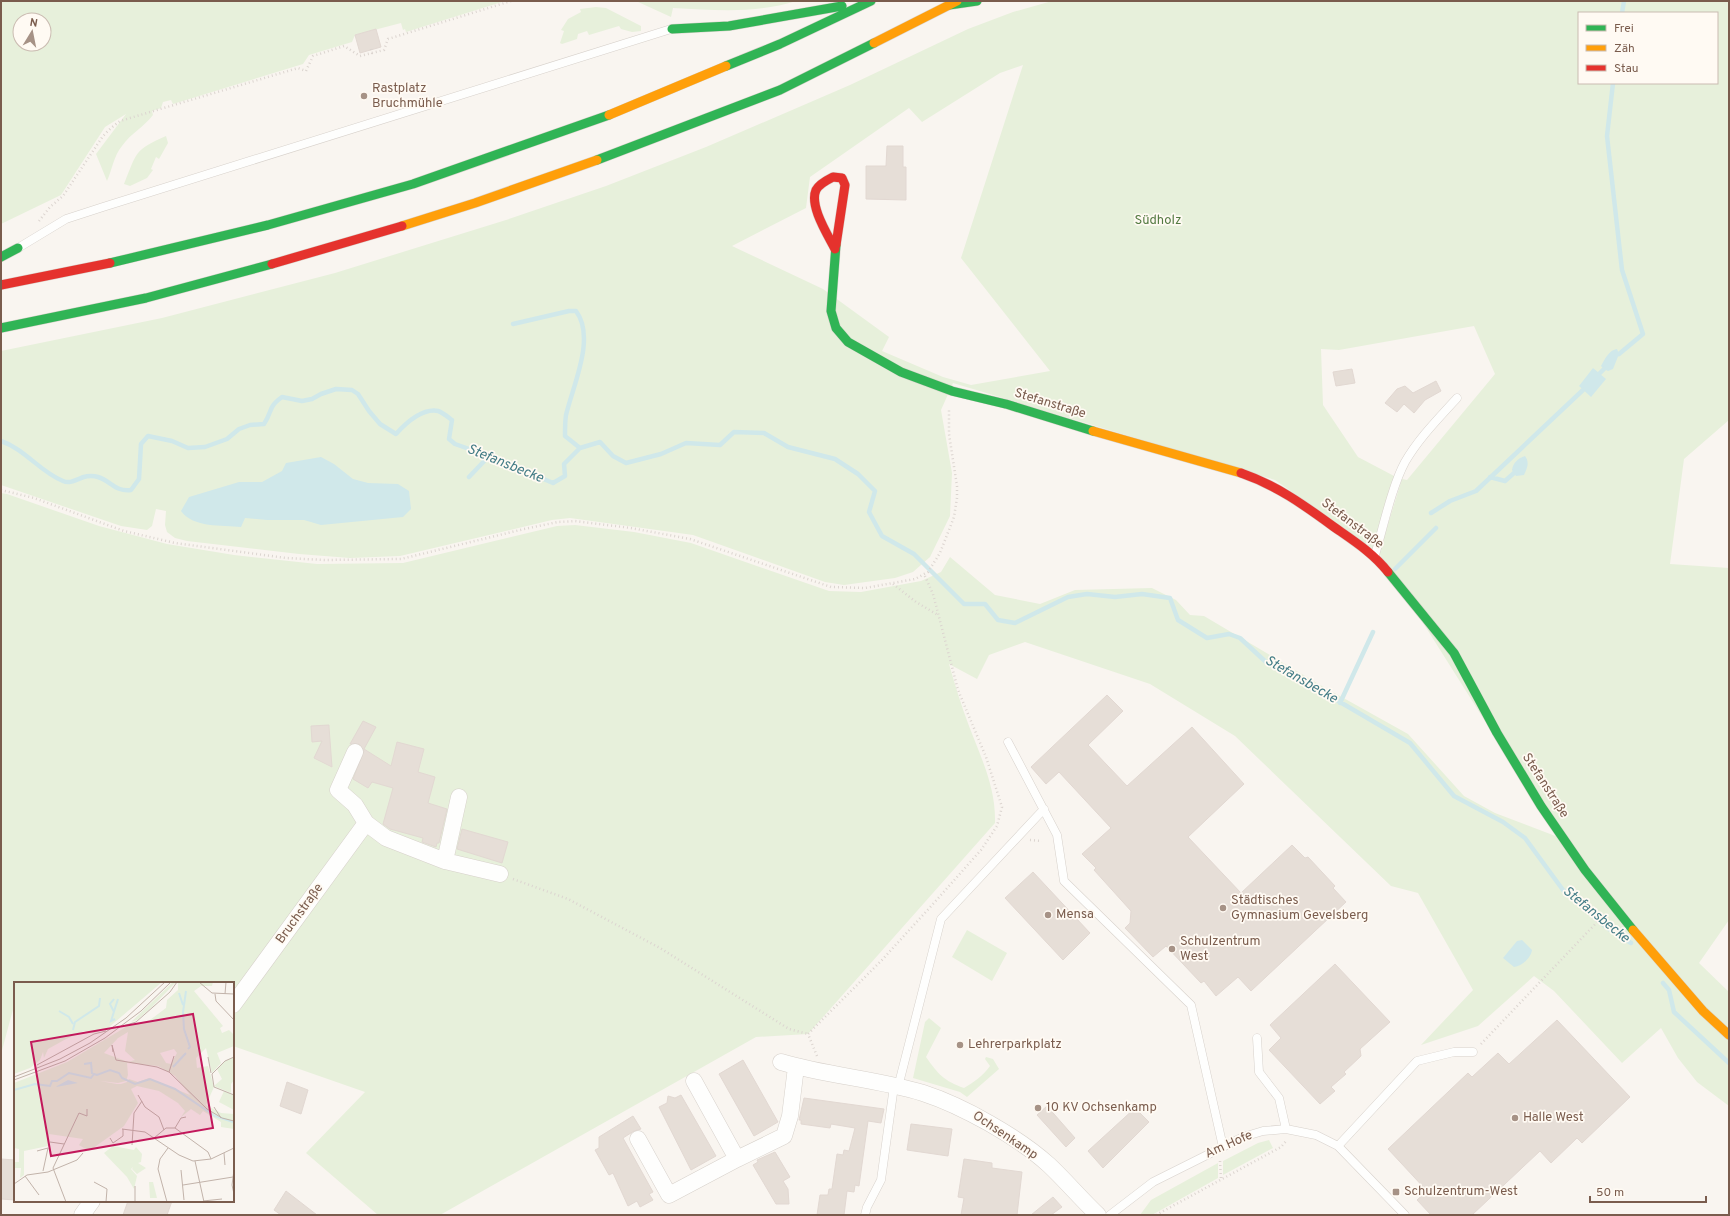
<svg xmlns="http://www.w3.org/2000/svg" width="1730" height="1216" viewBox="0 0 1730 1216" font-family="Overpass,sans-serif">
	<rect width="100%" height="100%" fill="#f9f5f0"/>
	<path fill="#e7f0db" fill-rule="evenodd" d="M1 1H505L406 32 405 29 403 30 401 23 355 35 352 42 309 55 303 64 173 104 171 100 163 102 161 108 152 111 153 115C144 127 131 133 122 146 114 155 112 170 107 181L96 154 126 114 105 127 61 195 1 224ZM20 20H44V44H20Z
		M636 1H796C756 14 714 10 673 8L671 17Z
		M1052 1H1729V420L1684 459 1670 564 1729 568V920L1699 963 1729 992V1106L1697 1082 1678 1058 1661 1028 1622 1063 1554 991 1534 976 1478 1026 1421 1045 1473 990 1418 893 1391 886 1235 736 1150 684 1025 642 989 655 977 679 949 664C955 685 961 705 969 726 981 758 996 787 995 823L808 1034 756 1037 440 1215H378L306 1153 365 1092 233 1046V983H15V1002L1 1054V493L7 494 99 526 167 544 234 555 317 564 403 563 557 526 575 525 634 532 691 543 829 591 861 592 921 581 941 572 950 557 995 595 1040 604 1075 590 1152 588 1176 600 1190 615 1204 616 1322 686 1408 734 1464 796 1495 813 1558 837 1379 553 1402 479 1407 480 1495 374 1474 326 1339 350 1321 349 1323 405 1358 457 1396 477 1375 550 1275 480 953 383 941 410 952 473 950 516 930 557 913 572 895 578 844 585 825 582 693 535 570 518 552 520 400 556 350 558 299 554 187 541 175 538 167 532 165 525 166 511 156 509 152 526 147 530 121 526 1 485V351L162 318 335 273 506 220 606 186 706 147 850 85 968 29 1013 12ZM1579 13H1717V83H1579ZM1023 65 961 258 1050 371 971 385 943 377 882 351 889 337 823 289 732 246 806 208 810 177 909 108 922 122 1000 73Z
		M596 7 606 8 641 26V31L632 32 621 29 619 26 589 35 587 31 578 34 577 39 562 44 560 43 564 31 561 30 568 19 581 12 580 9Z
		M166 136 168 143 159 159 156 157 151 169 153 170 147 178 130 186 124 184C137 152 134 150 166 136Z
		M967 930 1007 953 992 981 952 957Z
		M929 1018 941 1028 926 1057C938 1074 944 1081 964 1088 974 1082 983 1076 990 1066L985 1059 986 1057 993 1059 999 1069 967 1097 960 1092 913 1078 925 1022Z
		M1269 1140 1273 1148 1223 1175V1161L1258 1143Z
		M1218 1163V1178L1152 1215H1140L1151 1200Z"/>
	<path fill="#d0e8ea" d="M1617 349 1619 354 1613 369 1608 371 1604 369 1601 366C1605 359 1609 350 1617 349Z
		M1593 368 1606 379 1591 397 1579 386Z
		M1525 456C1530 463 1527 468 1524 475L1516 476 1512 470C1513 463 1518 458 1525 456Z
		M321 457 334 464 353 479 368 483 398 484 409 491 411 509 403 517 321 525 304 520H267L245 518 241 527C222 525 193 528 181 511L189 497 239 482H262L282 471 286 463Z
		M1522 940 1532 950C1531 958 1522 966 1514 967L1503 958 1517 941Z"/>
	<g fill="none" stroke-linecap="round" stroke-linejoin="round">
		<path stroke="#d0e8ea" stroke-width="4.5" d="M1622 13 1624 1
			M1613 83 1607 136 1622 270 1643 334 1619 354
			M513 324 569 311H576C596 338 573 385 566 415 565 421 565 429 565 436L580 448
			M1599 374 1604 369
			M1 441C25 449 40 472 63 481 74 486 82 472 98 477 111 481 115 492 131 490L139 479 141 444 148 436 172 441 188 448 205 447 227 439 239 429 250 425 264 424C273 411 267 408 282 397L302 401 312 399 321 394 336 389 352 390 358 394 369 411 380 424 396 434C406 423 422 408 438 411 442 412 448 417 452 420L449 439 455 444 489 456 553 483 565 476 564 464 580 448 600 442 613 456 626 463 661 454 686 443 720 445 734 432 764 433 788 447 835 459 858 474 875 491 869 512 882 536 914 554 964 604H985L998 620 1015 623 1068 597 1087 594 1115 597 1142 594 1170 598 1178 620 1207 638 1229 634 1240 638 1267 663 1299 678 1410 743 1454 796 1503 822 1525 838 1563 890 1606 927 1631 943
			M469 477 489 456
			M1490 477 1505 481 1514 473
			M1431 513 1450 501 1476 491 1583 390
			M1395 569 1436 528
			M1340 703 1373 632
			M1663 983 1669 990 1674 1012 1729 1063"/>
	</g>
	<path fill="#e6ded7" stroke="#e2d8d2" d="M376 29 381 47 360 53 355 35Z
		M887 146H903V167H906V200L866 199V166H886Z
		M1352 369 1355 383 1336 386 1333 372Z
		M1436 381 1441 391 1425 400 1414 413 1404 404 1397 412 1385 403 1397 389 1405 386 1413 393Z
		M1107 695 1123 711 1088 745 1127 786 1192 727 1244 784 1188 837 1241 893 1292 845 1305 858 1308 857 1335 886 1333 888 1346 902 1251 991 1238 977 1216 996 1204 981 1201 983 1166 946 1153 957 1125 928 1130 923 1131 911 1094 870 1096 868 1082 854 1111 828 1059 772 1046 784 1031 767Z
		M363 721 376 727 364 749 391 766 397 742 424 749 418 772 435 777 428 803 447 809 439 843H437L436 847 422 842 423 838 390 829 383 824 393 788 372 782 368 788 353 779 364 751 359 744H350Z
		M329 725V727L332 767 314 758 322 741 312 742 311 726Z
		M462 829 508 842 502 863 457 849Z
		M1033 872 1090 933 1063 960 1005 898Z
		M1335 964 1390 1022 1360 1049 1361 1056 1344 1072 1346 1074 1331 1087 1335 1091 1320 1104 1269 1050 1281 1038 1270 1025Z
		M1557 1020 1630 1097 1582 1143 1577 1138 1551 1163 1540 1151 1472 1215H1431L1417 1200 1427 1191 1388 1149 1468 1073 1472 1077 1498 1053 1509 1064Z
		M743 1060 778 1122 754 1136 719 1074Z
		M287 1082 308 1090 301 1114 280 1106Z
		M681 1095 716 1156 691 1170 659 1107 667 1103 668 1096 675 1098Z
		M804 1098 884 1109 881 1123 868 1121 859 1186 855 1185 854 1192 847 1191 844 1215H817L820 1195H828L829 1189H832L837 1154 843 1155 844 1150 849 1151 855 1128 831 1124 830 1128 801 1124V1120H799Z
		M1047 1106 1075 1138 1066 1147 1037 1115Z
		M1135 1108 1149 1122 1103 1168 1088 1151Z
		M633 1116 641 1129 634 1131 623 1138 653 1192 649 1194 653 1200 640 1207 637 1201 628 1206 613 1173 609 1175 595 1150 599 1148V1137Z
		M911 1124 952 1129 948 1156 907 1150Z
		M775 1152 790 1177 783 1181 788 1189 789 1204H776L753 1165 758 1162 757 1160Z
		M1 1159 15 1160V1200L1 1199Z
		M964 1159 992 1163V1168L1022 1172 1017 1215H961L964 1198 958 1197Z
		M286 1191 317 1215H281L274 1210Z
		M1053 1197 1062 1207 1051 1215H1031Z
		M128 1201H172L167 1215H123Z"/>
	<g fill="none" stroke-linecap="round" stroke-linejoin="round">
		<defs>
			<path id="lane" d="M18 248 66 219 103 207 671 29
				M1375 555C1383 528 1392 486 1405 462 1419 438 1438 419 1457 398
				M1008 742 1057 835 1064 881 1191 1005 1223 1147
				M1257 1038 1259 1072 1279 1098 1286 1129
				M898 1087 941 919 1044 809
				M1338 1146 1417 1061 1454 1052H1473
				M865 1215 867 1207 881 1180 894 1086
				M1110 1215 1153 1182 1243 1137 1263 1131 1286 1129 1316 1135 1338 1146 1405 1215"/>
			<path id="street" d="M355 752 338 790 355 805 366 823
				M445 861 500 874
				M233 1005 366 823 386 838 445 861 459 797
				M781 1062C828 1076 877 1079 923 1093 963 1106 1018 1137 1049 1165 1066 1181 1081 1199 1098 1215
				M694 1081 737 1159
				M638 1139 669 1195 737 1159 784 1136 790 1116 796 1067
				M82 1215 92 1201"/>
			<path id="fast" d="M949 5 977 1
				M672 29 729 26 842 6
				M726 66 780 44 871 1
				M597 160 780 90 874 43
				M836 245 831 311 836 328 848 342 901 372 952 391 1006 404 1093 431
				M1 257 18 248
				M110 263 268 225 413 184 609 115
				M1 328 146 298 272 264
				M1388 572 1454 653 1497 733 1541 806 1585 870 1633 930"/>
			<path id="slow" d="M874 43 957 1
				M609 115 726 66
				M402 226 475 203 597 160
				M1093 431 1241 473
				M1633 930 1703 1011 1729 1035"/>
			<path id="jam" d="M835 249C828 235 809 206 816 190 819 184 827 180 833 177L842 178 845 185 836 245
				M272 264 402 226
				M1 285 110 263
				M1241 473C1276 485 1304 505 1334 527 1354 541 1373 553 1388 572"/>
		</defs>
		<use href="#lane" stroke="#d7d1cb" stroke-width="9"/>
		<use href="#street" stroke="#d7d1cb" stroke-width="17"/>
		<use href="#fast" stroke="#d9d2cb" stroke-width="10"/>
		<use href="#slow" stroke="#d9d2cb" stroke-width="10"/>
		<use href="#jam" stroke="#d9d2cb" stroke-width="10"/>
		<path stroke="#dcd5d0" stroke-width="2.5" stroke-dasharray="1 3" stroke-linecap="butt" d="M371 49 372 53 384 50 388 39 511 1
			M39 221 50 207 63 196 103 136 111 128 120 121 298 68 306 71 313 56 344 46 360 56 372 53
			M1 490 34 498 124 531 175 543 286 558 324 560 401 559 524 529 558 522 575 521 631 528 690 539 831 587 865 588 915 579 928 572 940 553 954 517 957 498V486L949 434V408
			M893 584 916 602 938 615
			M1030 840 1042 841
			M513 879 568 899 660 948 789 1029 808 1034
			M1481 1044 1600 919
			M817 1056 808 1034 882 960 933 904 981 850 997 826 1002 807 986 757 958 690 933 594 924 574
			M1220 1161 1221 1180
			M1156 1215 1281 1147 1287 1140"/>
		<use href="#lane" stroke="#fefefd" stroke-width="8"/>
		<use href="#street" stroke="#fefefd" stroke-width="16"/>
		<use href="#fast" stroke="#30b455" stroke-width="9"/>
		<use href="#slow" stroke="#ff9f0a" stroke-width="9"/>
		<use href="#jam" stroke="#e5322d" stroke-width="9"/>
	</g>
	<g fill="#a69286" stroke="#fffaf3" stroke-width="1.5">
		<circle cx="364" cy="96" r="4"/>
		<circle cx="1223" cy="908" r="4"/>
		<circle cx="1048" cy="915" r="4"/>
		<circle cx="1172" cy="949" r="4"/>
		<circle cx="960" cy="1045" r="4"/>
		<circle cx="1038" cy="1108" r="4"/>
		<circle cx="1515" cy="1118" r="4"/>
		<rect x="1392" y="1188" width="8" height="8" rx="2"/>
	</g>
	<g text-anchor="middle" dominant-baseline="central" stroke-width="3.5" stroke-linejoin="round" paint-order="stroke">
		<g font-size="13" fill="#7a5c4d" stroke="#fffaf3" text-anchor="start">
			<text x="372" y="89">Rastplatz<tspan x="372" dy="15">Bruchmühle</tspan></text>
			<text x="1231" y="901">Städtisches<tspan x="1231" dy="15">Gymnasium Gevelsberg</tspan></text>
			<text x="1056" y="915">Mensa</text>
			<text x="1180" y="942">Schulzentrum<tspan x="1180" dy="15">West</tspan></text>
			<text x="968" y="1045">Lehrerparkplatz</text>
			<text x="1046" y="1108">10 KV Ochsenkamp</text>
			<text x="1523" y="1118">Halle West</text>
			<text x="1404" y="1192">Schulzentrum-West</text>
		</g>
		<g font-size="13" fill="#537a41" stroke="#fffaf3">
			<text x="1158" y="221">Südholz</text>
		</g>
		<g font-size="13" fill="#7a5c4d" stroke="#fffaf3">
			<text transform="translate(1050 404) rotate(17)">Stefanstraße</text>
			<text transform="translate(1352 524) rotate(37)">Stefanstraße</text>
			<text transform="translate(1545 786) rotate(57)">Stefanstraße</text>
			<text transform="translate(300 914) rotate(-54)">Bruchstraße</text>
			<text transform="translate(1005 1136) rotate(34)">Ochsenkamp</text>
			<text transform="translate(1229 1145) rotate(-24)">Am Hofe</text>
		</g>
		<g font-size="14" font-style="italic" fill="#437c86" stroke="#fffaf3">
			<text transform="translate(505 464) rotate(22)">Stefansbecke</text>
			<text transform="translate(1301 680) rotate(30)">Stefansbecke</text>
			<text transform="translate(1596 915) rotate(39)">Stefansbecke</text>
		</g>
	</g>
	<g transform="translate(14 982)">
		<rect width="220" height="220" fill="#f9f5f0"/>
		<path d="M0 0H148L94 46 80 51 70 49 52 57 34 67 30 76 29 70 26 78 16 86 0 92ZM159 0H162L137 26 123 38 117 40ZM164 0H199L198 4H187L180 9 209 44 206 46 208 51 215 48 220 53V64L203 71 207 81 198 91 192 66 182 76 183 86 194 84 200 105 192 123 207 131 220 132V147L207 145V140L189 129 186 133 177 127 167 135 171 129 164 121 145 109 123 104 117 107 124 121 110 144 75 169 65 163 69 157 35 152 34 164 10 169V193L6 196 7 186H0V180H5V167L0 166V101L53 80 112 45 136 38 152 26 153 18 164 8ZM114 50 111 69 121 78 114 80 90 71 104 56ZM160 67 163 71 157 82 152 81 146 71ZM113 81 144 84 161 94 176 113 135 96 124 100 115 97 113 100 107 102H103L86 99 104 101 112 99 114 93ZM220 75V98L217 102V111L200 104 208 97 203 87 211 79ZM210 109 220 113V128L205 120ZM99 164 120 168 122 165 128 172 127 180 124 181 132 186 123 192 118 187 119 185 117 187 123 194 120 207 113 195 90 171ZM135 200H139L143 216H136Z" fill="#e7f0db" fill-rule="evenodd"/>
		<path d="M54 98 64 101 42 105 43 104Z" fill="#d0e8ea"/>
		<path fill="none" stroke="#d0e8ea" stroke-width="2" d="M172 9 169 30 170 47 176 65 174 67M165 11 169 23M100 17 96 22 100 30M45 29 55 35 59 42M101 37 97 39 104 17M59 48 61 40 85 24 86 16M70 82 77 81 78 92M159 85 172 71M0 108 21 102 36 104 38 99H43L55 91 77 96 80 92 83 93 96 88 105 91 108 96 121 102 136 97 161 107 201 134 219 140"/>
		<path fill="none" stroke="#c2b3aa" stroke-width="1" d="M185 0 198 11 220 12M201 12 202 19 220 38M211 12 212 0M122 40 156 10 163 0M109 44 122 40M80 52 92 49M99 70 98 63 102 78 143 85 155 90 193 127 208 136 220 139M194 75 197 91M220 75 211 79 198 92 200 105 220 113M23 83 80 52M155 90 160 74M0 95 46 77 76 61 112 36 151 0M0 98 51 79 91 56 127 29 157 0M124 113 131 125 145 135 150 148M200 125 207 136M161 146 167 136 172 135M108 147 131 150 165 173 179 179 197 177 220 166M119 147 120 131 128 119M96 156 99 161 109 154V147M140 156 152 146H161L194 170 197 177M36 160 50 162M118 163 119 147M23 169 34 166 29 189M210 171 211 183M181 179 190 220M167 188 170 218M220 188 218 203 220 212M11 194 25 213M80 200 93 207 92 220M0 202 13 193 34 190 63 178 69 171M169 203 219 195M121 204V220M189 219 208 217M52 220 39 186 65 131 73 134V127M153 220 144 187 146 177 154 166"/>
		<path fill="#c2185b" fill-opacity="0.15" stroke="#c2185b" stroke-width="2" d="M179 32 199 146 37 174 17 60Z"/>
		<rect width="220" height="220" fill="none" stroke="#7a5c4d" stroke-width="2"/>
	</g>
	<rect width="1730" height="1216" fill="none" stroke="#7a5c4d" stroke-width="4"/>
	<rect x="1578" y="12" width="140" height="72" fill="#fffaf3" stroke="#cabbb1"/>
	<rect x="1586" y="25" width="20" height="6" fill="#30b455" stroke="#cabbb1"/>
	<text x="1614" y="32" font-size="12" fill="#7a5c4d">Frei</text>
	<rect x="1586" y="45" width="20" height="6" fill="#ff9f0a" stroke="#cabbb1"/>
	<text x="1614" y="52" font-size="12" fill="#7a5c4d">Zäh</text>
	<rect x="1586" y="65" width="20" height="6" fill="#e5322d" stroke="#cabbb1"/>
	<text x="1614" y="72" font-size="12" fill="#7a5c4d">Stau</text>
	<g transform="translate(32 32) rotate(10)"><circle r="19" fill="#fffaf3" stroke="#cabbb1"/>
	<path d="M0-3L7 15L0 10L-7 15Z" fill="#a69286"/>
	<text y="-6" font-size="11" font-weight="bold" text-anchor="middle" fill="#7a5c4d">N</text>
	</g>
	<path d="M1590 1196v6h116v-6" fill="none" stroke="#7a5c4d" stroke-width="2"/>
	<text x="1596" y="1196" font-size="12" fill="#7a5c4d" stroke="#fffaf3" stroke-width="3" paint-order="stroke">50 m</text>
</svg>
